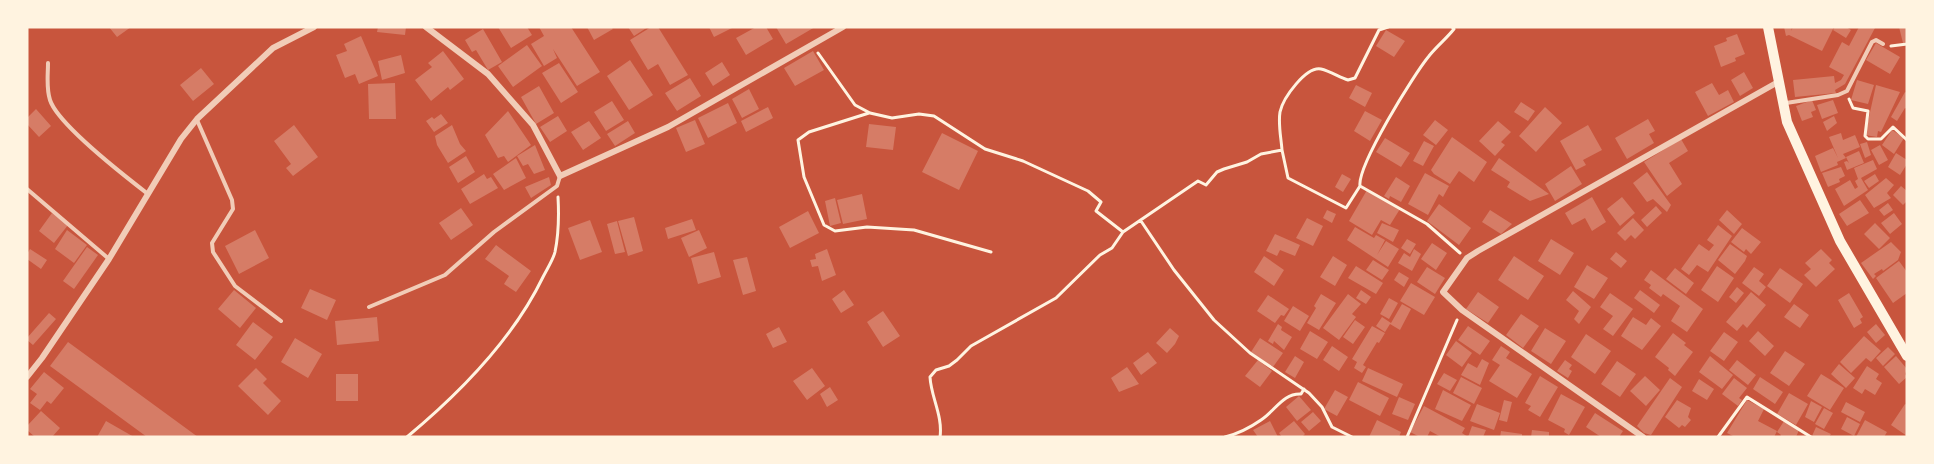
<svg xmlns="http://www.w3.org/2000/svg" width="1934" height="464" viewBox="0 0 1934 464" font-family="'Sofia Sans Condensed',sans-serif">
	<rect width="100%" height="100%" fill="#c8553d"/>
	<path fill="#d67c66" d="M109 27H131L117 37Z
		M378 27H406L405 35 377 32Z
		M498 27H527L532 35 511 48Z
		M539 27H571L600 72 577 86 553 49 557 58 544 66 531 44 544 36Z
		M587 27H611L613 29 594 40Z
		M628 27H648L634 36Z
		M651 27H658L688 75 670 85 658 64 648 70 630 40Z
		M709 27H734L714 37Z
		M756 27H766L773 39 746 55 736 38Z
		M776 27H815L786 44Z
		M1784 27H1792L1791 31 1793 27H1834L1822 51 1789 35 1786 36Z
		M1835 27H1846L1851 30 1846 38 1833 30Z
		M1859 27 1875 28 1845 84 1835 90 1836 93 1795 97 1793 80 1834 76 1835 83 1841 80 1844 75 1829 67 1842 42 1849 46Z
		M1899 27H1907V42L1903 43Z
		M483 29 502 62 488 70 476 50 472 52 465 40Z
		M1386 30 1405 41 1394 57 1376 46Z
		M1737 34 1745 54 1735 58 1736 61 1721 67 1714 46 1727 41 1726 38Z
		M361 36 378 76 359 84 355 74 345 78 336 55 347 51 344 44Z
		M1876 43 1900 57 1890 74 1866 60Z
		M527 45 542 66 513 87 498 66Z
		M443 51 464 79 450 90 448 87 431 101 415 80 432 67 428 63Z
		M813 51 824 70 795 86 784 68Z
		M401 55 405 73 382 80 378 61Z
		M630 60 653 95 629 110 607 76Z
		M722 62 730 75 713 86 705 73Z
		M559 63 578 92 561 103 542 73Z
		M201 68 214 84 193 101 180 85Z
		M1744 72 1753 88 1740 96 1731 80Z
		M690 78 701 96 677 111 665 93Z
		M1857 80 1874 85 1868 104 1851 100Z
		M395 83 396 119H369L368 84Z
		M1712 83 1719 95 1728 90 1734 102 1708 116 1695 92Z
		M1356 85 1372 93 1365 107 1349 98Z
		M1876 85 1900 92 1881 132 1878 131 1877 137 1865 135Z
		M539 86 554 113 536 124 521 97Z
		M749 89 759 109 742 118 732 99Z
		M1905 92 1907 93V109L1905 108 1897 121 1891 117Z
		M1812 100 1816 110 1811 112 1813 117 1802 121 1796 106Z
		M1833 100 1838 113 1822 119 1817 105Z
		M612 101 624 120 606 131 594 112Z
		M1521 102 1535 111 1528 121 1514 112Z
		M728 103 737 123 708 138 698 118Z
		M768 107 773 118 746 132 741 121Z
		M1545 107 1562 123 1536 152 1519 136Z
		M36 109 51 126 39 137 27 124V118Z
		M508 111 531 145 508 162 504 156 498 158 485 135Z
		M1365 111 1382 120 1370 141 1354 131Z
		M441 114 448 123 434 132 426 121 432 117 434 119Z
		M558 116 567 131 550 142 540 127Z
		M1834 116 1837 123 1827 131 1823 122Z
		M1648 119 1655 131 1649 134 1654 143 1627 159 1615 138Z
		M695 120 705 144 686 152 676 128Z
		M1435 120 1448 130 1436 145 1423 135Z
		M589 121 601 138 583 150 571 132Z
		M628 121 635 133 615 146 607 134Z
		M1498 121 1511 132 1501 142 1505 145 1495 156 1479 141Z
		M869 124 896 127 893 150 866 147Z
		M294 125 318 157 293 176 286 168 291 164 274 141Z
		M452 125 460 144 466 151 448 163 437 145 435 136Z
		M1588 125 1602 150 1583 160 1586 165 1576 170 1560 141Z
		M1892 130 1904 138 1894 154 1882 145Z
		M942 133 978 151 959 190 922 172Z
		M1841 133 1843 140 1855 135 1860 147 1843 154 1846 158 1837 162 1838 165 1821 172 1815 156 1833 148 1838 158 1829 137Z
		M1452 137 1487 162 1474 182 1459 171 1450 184 1434 174 1431 170Z
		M1385 138 1410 153 1401 167 1376 152Z
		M1681 139 1688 151 1669 163 1682 184 1667 196 1644 162Z
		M1424 141 1434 146 1423 166 1413 161Z
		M1867 142 1871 155 1865 158 1860 144Z
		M535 145 545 170 534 174 528 164 523 166 517 156Z
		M1880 145 1888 160 1879 165 1871 150Z
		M1859 151 1864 163 1847 170 1844 162 1847 161 1849 163 1846 157Z
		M1896 153 1907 160V164L1900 175 1888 167Z
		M466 156 475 172 458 183 449 167Z
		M516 158 526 178 504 190 493 174Z
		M1499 158 1549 194 1530 201 1507 187 1510 182 1491 170Z
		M1873 160 1877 169 1861 178 1868 190 1844 206 1835 189 1850 180 1855 189 1858 187 1855 181 1858 179 1854 168Z
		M1571 166 1582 184 1555 201 1545 184Z
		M1841 167 1845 176 1839 179 1840 182 1828 187 1822 173Z
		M1647 172 1671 205 1667 212 1653 199 1647 202 1633 183Z
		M1425 173 1449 186 1443 197 1439 194 1428 215 1408 204Z
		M484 174 487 179 491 177 498 188 470 204 461 189Z
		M1342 174 1351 179 1343 192 1335 187Z
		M1875 174 1879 181 1869 188 1864 181Z
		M549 177 551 185 531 198 525 187Z
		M1396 177 1410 186 1401 202 1390 196 1389 199 1384 196Z
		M1886 178 1894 185 1887 193 1891 198 1874 208 1865 195Z
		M1901 186 1907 191V201L1903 205 1893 195Z
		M1367 190 1400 209 1390 225 1381 220 1372 235 1349 221Z
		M862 194 867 219 843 224 837 200Z
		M1592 197 1606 222 1592 231 1585 218 1572 225 1565 213Z
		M1622 197 1635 213 1620 226 1607 209Z
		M835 198 841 223 830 226 825 201Z
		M1860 200 1869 213 1847 226 1839 214Z
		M1888 203 1893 210 1884 216 1879 210Z
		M1439 204 1471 228 1459 245 1427 221Z
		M1656 206 1662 213 1647 227 1641 220Z
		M461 208 473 225 451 240 439 223Z
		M1327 210 1336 214 1332 223 1323 218Z
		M1490 210 1512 224 1501 234 1482 222Z
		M1727 210 1742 224 1734 234 1719 220Z
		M808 211 819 233 790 248 779 227Z
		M52 213 68 225 54 243 39 231Z
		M1894 213 1902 224 1890 234 1881 223Z
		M634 217 643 251 628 256 618 221Z
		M1307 218 1323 226 1313 246 1296 238Z
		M1633 218 1644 230 1635 239 1631 235 1625 241 1617 233Z
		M692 219 696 230 668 239 665 228Z
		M590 220 602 252 580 260 568 228Z
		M617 221 625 252 615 254 607 224Z
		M1382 223 1399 230 1393 242 1377 233Z
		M1875 223 1890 238 1879 249 1864 234Z
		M1718 225 1732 236 1708 272 1697 265 1689 275 1681 269 1699 244 1709 251 1714 245 1707 240Z
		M1355 227 1374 238 1376 235 1385 240 1377 255 1386 241 1399 249 1388 267 1347 240Z
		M1742 228 1761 242 1751 254 1746 249 1744 252 1731 242Z
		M67 230 87 245 74 263 55 249Z
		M255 230 269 258 239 274 225 246Z
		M699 230 707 248 689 257 681 238Z
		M1275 234 1300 245 1295 256 1280 250 1277 256 1266 251Z
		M1407 239 1416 244 1410 254 1401 248Z
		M1551 239 1574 253 1560 275 1538 261Z
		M1891 242 1901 252 1898 260 1883 271 1882 269 1874 274 1876 276 1873 279 1861 263Z
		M1432 243 1447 253 1436 270 1421 259Z
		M1730 244 1747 256 1745 261 1735 274 1718 260Z
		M496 245 531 271 516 292 504 284 509 276 485 259Z
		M87 247 98 255 74 289 63 281Z
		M30 249 47 260 41 269 27 259V254Z
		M827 249 836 275 822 281 818 266 812 267 810 260 816 259 815 254Z
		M1414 249 1421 254 1412 271 1398 263 1404 253 1410 257Z
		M1821 249 1832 260 1829 263 1835 269 1816 287 1804 275 1811 269 1805 263Z
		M714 252 721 277 698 284 691 258Z
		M1616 252 1627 261 1621 268 1610 259Z
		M1264 256 1284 270 1274 286 1254 272Z
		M1333 256 1347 265 1335 286 1320 277Z
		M1514 256 1544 276 1528 300 1498 280Z
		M747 257 756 291 743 295 733 260Z
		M1373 260 1389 270 1382 280 1366 270Z
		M1899 261 1907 272V293L1893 303 1876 278Z
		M1587 265 1608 278 1594 299 1574 287Z
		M1356 266 1383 283 1376 294 1348 278Z
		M1717 266 1734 278 1718 302 1701 290Z
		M1427 267 1445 278 1435 294 1417 282Z
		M1754 267 1764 274 1759 281 1766 287 1759 296 1742 283Z
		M1675 268 1694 283 1686 294 1666 279Z
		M1780 268 1803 284 1790 303 1767 286Z
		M1651 270 1703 309 1687 332 1671 321 1680 306 1663 294 1661 297 1649 288 1651 285 1644 280Z
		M1399 272 1409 278 1404 287 1394 280Z
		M1411 283 1435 297 1424 315 1400 301Z
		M1737 287 1744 293 1736 303 1729 297Z
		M310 289 336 300 327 320 301 308Z
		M234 290 256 308 240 328 218 309Z
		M844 290 854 305 841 313 832 299Z
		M1361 290 1371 297 1366 304 1356 298Z
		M1640 290 1660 305 1654 313 1634 298Z
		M1573 291 1591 307 1579 324 1574 319 1579 311 1566 300Z
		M1478 292 1499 307 1488 323 1466 309Z
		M1751 292 1766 305 1747 328 1743 324 1737 331 1726 322Z
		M1610 293 1633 309 1613 336 1603 329 1613 316 1600 307Z
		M1849 293 1863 317 1860 319 1862 323 1854 328 1838 300Z
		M1321 294 1336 303 1319 330 1307 323 1316 308 1314 306Z
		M1348 294 1361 304 1352 314 1356 317 1339 340 1323 328Z
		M1268 295 1289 309 1284 316 1281 315 1275 323 1257 311Z
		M1389 298 1398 303 1389 319 1380 314Z
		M1402 304 1411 309 1400 330 1390 324 1385 332 1376 326 1382 317 1391 323Z
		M1794 304 1809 315 1800 328 1784 317Z
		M1293 306 1309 316 1300 331 1284 321Z
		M883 311 900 336 883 347 867 322Z
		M49 313 56 319 33 345 27 340V338Z
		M1521 314 1539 326 1523 348 1506 335Z
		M377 317 379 341 337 345 335 321Z
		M1633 317 1646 325 1651 318 1661 326 1642 350 1621 336Z
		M1355 320 1365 327 1353 344 1343 337Z
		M253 322 273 337 255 360 236 345Z
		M1278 324 1282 327 1281 330 1292 337 1284 350 1274 341 1273 344 1268 341Z
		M1876 324 1885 335 1876 343 1867 332Z
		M1372 326 1385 333 1379 343 1377 342 1363 365 1366 367 1362 373 1354 368 1357 362 1352 359Z
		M1468 326 1490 341 1480 355 1458 340Z
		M779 327 787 342 773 348 766 334Z
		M1170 328 1179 336 1175 344 1167 353 1156 343Z
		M1545 328 1566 341 1551 364 1531 351Z
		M1310 331 1328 342 1317 359 1300 349Z
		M1758 331 1774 346 1765 356 1749 341Z
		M1724 332 1738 342 1724 361 1710 351Z
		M1673 333 1686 343 1684 345 1693 352 1675 376 1668 370 1669 368 1655 357Z
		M1586 334 1611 351 1595 374 1571 357Z
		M1864 336 1881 351 1871 362 1866 358 1851 373 1840 362Z
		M295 338 322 354 308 378 281 362Z
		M1260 338 1283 353 1273 367 1251 352Z
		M1456 341 1472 353 1462 367 1446 355Z
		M68 342 198 437H147L50 366Z
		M1332 346 1348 357 1339 371 1323 360Z
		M1501 346 1510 352 1506 358 1532 374 1517 398 1489 381 1500 365 1492 360Z
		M1888 347 1895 354 1883 366 1876 358Z
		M1785 351 1805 364 1789 386 1770 373Z
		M1148 352 1157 363 1141 375 1133 363Z
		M1295 356 1304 362 1295 378 1285 372Z
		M1710 356 1733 375 1722 389 1699 372Z
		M1896 356 1907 369 1905 374 1907 377 1899 384 1884 367Z
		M1482 359 1489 363 1480 385 1461 375 1468 363 1477 368Z
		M1258 360 1272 371 1260 387 1245 376Z
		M1565 360 1572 365 1569 369 1572 371 1568 378 1557 371Z
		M1737 360 1756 375 1748 385 1729 370Z
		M1617 361 1636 374 1620 397 1601 384Z
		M1839 364 1855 378 1846 388 1831 374Z
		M1867 366 1879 374 1876 379 1882 383 1875 395 1865 389 1862 394 1853 388Z
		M1127 367 1139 384 1119 392 1111 378Z
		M256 368 267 379 263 383 281 401 268 415 238 386Z
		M812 368 825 386 807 400 793 381Z
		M1368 368 1403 384 1397 397 1362 381Z
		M44 372 64 388 51 404 47 401 40 410 30 403 37 394 30 389Z
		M1444 373 1457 380 1450 391 1437 384Z
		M336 374H358V401H336Z
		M1821 374 1844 388 1830 410 1807 396Z
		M1540 376 1558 387 1540 417 1528 410 1531 406 1525 403Z
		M1645 376 1660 390 1646 406 1630 391Z
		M1461 377 1482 388 1474 404 1453 393Z
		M1760 377 1783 392 1775 404 1753 389Z
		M1670 378 1682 387 1651 435 1644 433 1637 426Z
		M1734 378 1747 388 1739 398 1742 400 1738 406 1722 394Z
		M1699 379 1714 389 1707 400 1692 391Z
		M1358 382 1389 398 1380 416 1349 400Z
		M830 387 838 400 827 407 820 394Z
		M1335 390 1348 397 1337 416 1324 409Z
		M1443 390 1471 405 1462 421 1435 409Z
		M1789 393 1808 404 1796 425 1777 414Z
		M1561 394 1585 407 1569 435 1564 432 1565 429 1548 420Z
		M1299 396 1311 410 1297 421 1286 407Z
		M1399 397 1415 404 1408 420 1392 414Z
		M1504 400 1512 402 1507 422 1499 420Z
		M1677 400 1691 408 1688 417 1691 420 1685 427 1682 425 1679 428 1665 417Z
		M1747 400 1764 409 1758 421 1777 431 1774 437H1735L1727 433Z
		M1811 401 1822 407 1814 422 1805 417Z
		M1846 402 1865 412 1860 422 1841 412Z
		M1477 404 1500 413 1494 430 1470 421Z
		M1905 404 1907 405V436L1891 425Z
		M1424 406 1465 428 1462 433 1468 437 1472 426 1486 430 1483 437H1441L1430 431 1427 437H1420L1410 432Z
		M1824 408 1833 413 1824 429 1815 424Z
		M41 411 60 428 52 437H35L27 430V426Z
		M1313 412 1321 421 1309 431 1301 422Z
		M1595 413 1623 431 1619 437H1601L1586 427Z
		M1847 417 1860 424 1854 436 1841 429Z
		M1377 420 1401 432 1399 437H1369Z
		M1865 420 1887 432 1884 437H1856Z
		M106 421 134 437H97Z
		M1270 421 1278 437H1258L1253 430Z
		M1294 421 1305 434 1302 437H1282L1279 433Z
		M1784 421 1799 430 1796 437H1780L1781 435 1777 432Z
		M1816 427 1831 434 1829 437 1812 436Z
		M1532 430 1549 432V437H1531Z
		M1501 431 1522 434V437H1500Z"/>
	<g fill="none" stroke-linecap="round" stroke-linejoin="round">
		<path stroke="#fff3e0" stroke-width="3" d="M1452 27 1454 29C1446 39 1436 47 1429 56 1414 74 1357 166 1360 186L1427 224 1460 253
			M1891 46 1907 44
			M818 53 855 105 870 113 892 118 919 114 934 116 985 149 1023 161 1088 191 1101 202 1096 211 1123 232 1198 181 1206 185 1217 172 1224 169 1247 162 1261 154 1282 150C1281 137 1278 124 1280 112 1283 98 1306 66 1321 69 1330 71 1339 77 1348 80L1355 78 1379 30 1388 27
			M1849 99 1853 108 1868 111 1865 136 1868 139H1881L1893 127 1907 140
			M869 113 809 132 798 140 804 177 824 225 835 231 867 227 914 230 991 252
			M1282 150 1288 178 1346 208 1360 186
			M1141 221 1174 270 1214 320 1250 353 1309 393 1322 407 1332 427 1352 437
			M407 437C460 393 513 339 543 277 547 269 553 260 555 252 559 233 559 215 558 197
			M940 437C943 416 931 397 930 377L936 370 949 366 957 360 971 346 1056 298 1100 255 1112 248 1123 232
			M1225 437C1237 434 1251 427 1261 420 1275 411 1283 393 1301 394L1304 389
			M1407 437 1457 320
			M1718 437 1747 397 1811 437"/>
		<path stroke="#f1ccb7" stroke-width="4" d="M48 63C48 75 46 88 50 100 58 125 126 177 148 194
			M1786 103 1838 95 1847 91 1872 42 1876 40 1883 44
			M197 120 232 200 233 209 212 243 213 252 235 286 281 321
			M27 189 109 259
			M369 307 445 275 494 232 557 186 560 176"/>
		<path stroke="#f1ccb7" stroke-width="6" d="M426 27 488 74 533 125 560 176 668 127 843 27
			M27 377 42 358 109 259 181 139 197 119 273 48 314 27
			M1643 437 1462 310 1443 292 1467 258 1478 251 1778 82"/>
		<path stroke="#fff3e0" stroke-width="10" d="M1768 27 1787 122 1840 241 1907 356"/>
	</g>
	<rect width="1934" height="464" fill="none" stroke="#fff3e0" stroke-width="57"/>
</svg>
